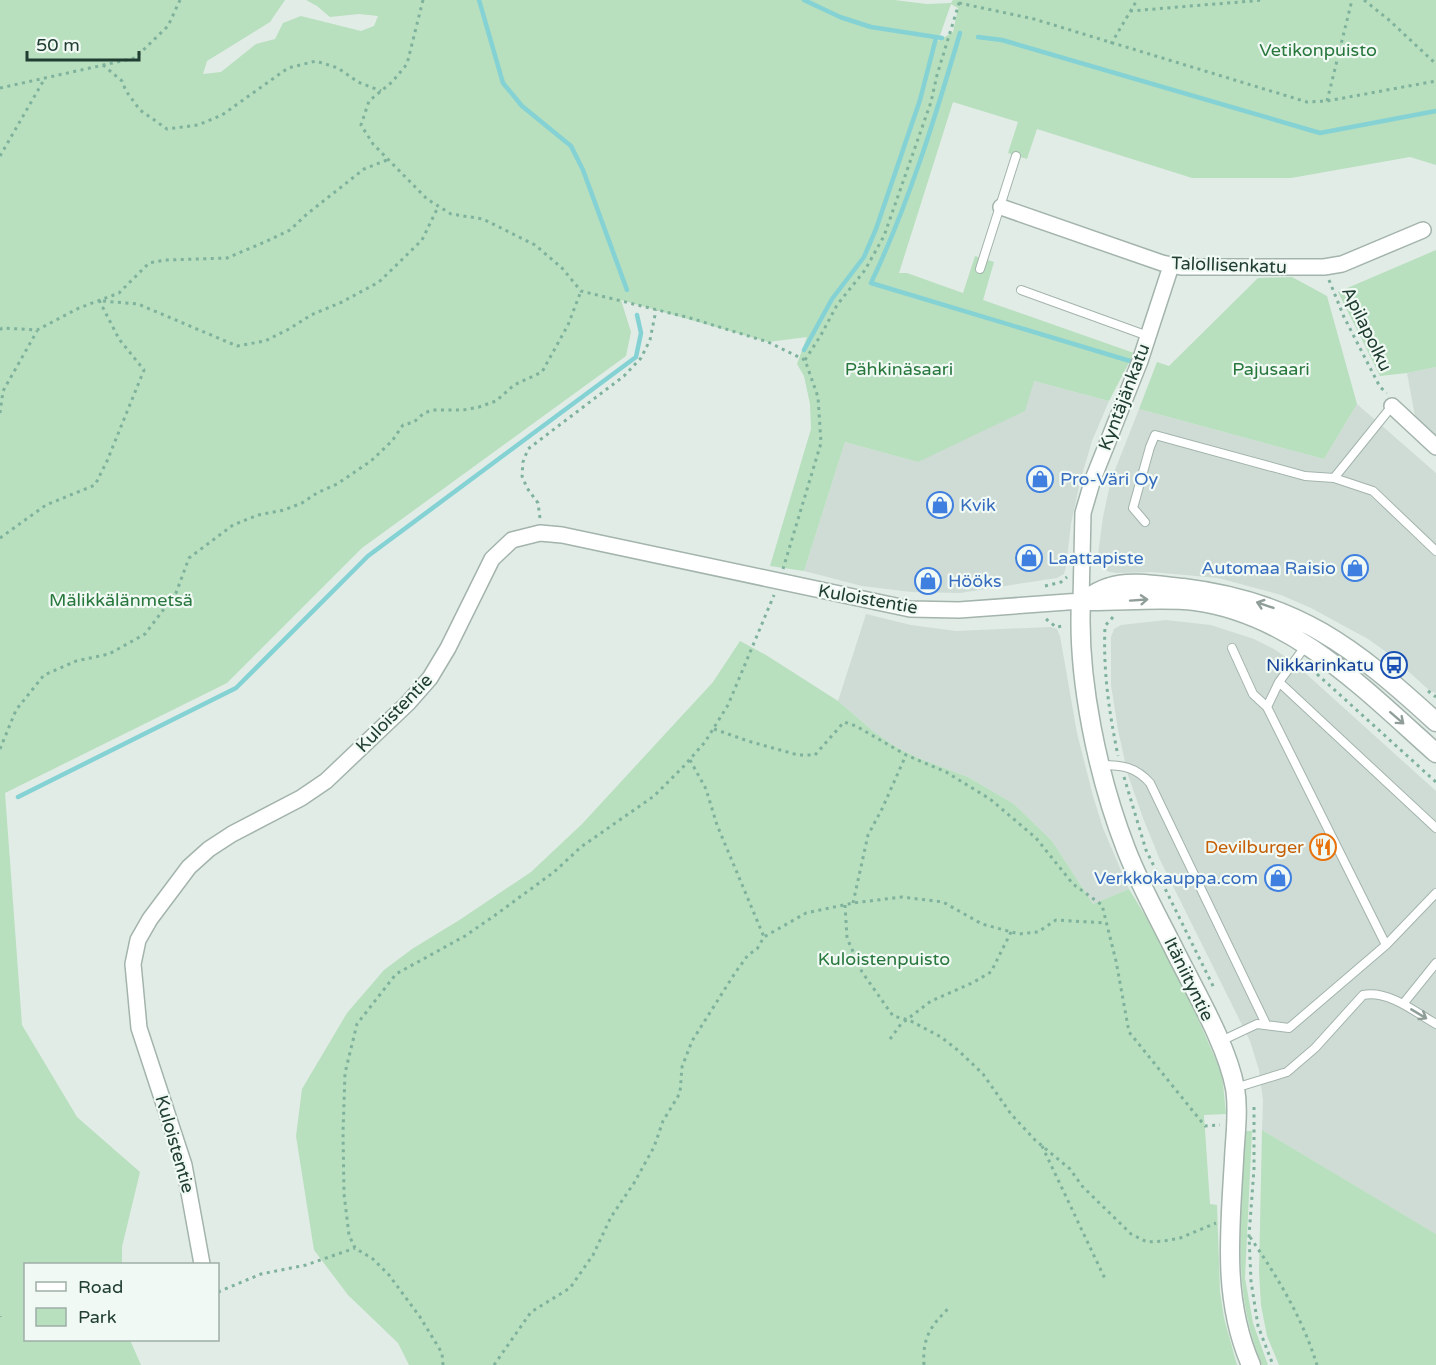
<svg xmlns="http://www.w3.org/2000/svg" width="1436" height="1365" viewBox="0 0 1436 1365" font-family="'Varela Round',sans-serif">
	<rect width="100%" height="100%" fill="#e1ece6"/>
	<path fill="#cfdcd5" d="M1436 367V437L1415 416 1407 373Z
		M1034 381 1109 401 1092 441 1080 482 1071 524 1066 567 1064 574 1057 578 960 593 911 592 862 586 804 571 845 442 918 462Z
		M1357 404 1436 473V693L1430 691 1389 654 1368 639 1311 608 1281 595 1218 578 1151 572 1117 573 1109 572 1103 568 1099 562 1098 554 1103 517 1111 480 1139 409 1324 459Z
		M866 614 911 625 956 631 1050 627 1057 629 1060 636 1077 733 1093 796 1103 828 1129 889 1093 904 1052 841 1014 804 968 777 918 758 894 746 873 731 838 701Z
		M1166 620 1211 625 1254 639 1274 649 1293 662 1436 791V1234L1262 1130 1263 1100 1259 1070 1250 1041 1160 860 1143 818 1128 775 1118 730 1111 685V637L1114 629 1121 625Z"/>
	<path fill="#b8dfbe" fill-rule="evenodd" d="M0 0H285L270 22 207 61 203 74 221 72 256 44 275 39 283 23 301 16 361 31 374 26 378 16 359 14 330 17 317 6 306 0H894L927 4 951 3 953 0H1436V165L1410 157 1291 178H1192L1037 129 1027 159 1008 153 1018 122 953 102 899 273H907L963 293 975 256 994 262 983 300 1134 353 1109 401 1034 381 1025 411 918 462 845 442 804 571 770 566 811 429 810 404 804 376 797 364 807 337 768 342 621 300 631 332 626 356 362 548 227 683 5 793 22 1025 77 1117 140 1172 122 1247V1264H26V1340H130L141 1365H0ZM951 4 958 8 953 32 938 41Z
		M1436 250V367L1407 373 1380 376 1338 292Z
		M1292 277 1327 296 1357 404 1324 459 1139 409 1157 362 1169 366 1258 278Z
		M740 641 766 655 838 701 873 731 894 746 918 758 968 777 1014 804 1052 841 1093 904 1129 889 1159 939 1192 1005 1222 1074 1226 1114 1204 1115 1210 1204 1217 1205 1220 1292 1224 1318 1237 1365H409L398 1343 348 1295 314 1250 296 1136 302 1089 347 1013 384 970 412 949 461 919 531 872 582 824 713 682Z
		M1262 1130 1436 1234V1365H1279L1267 1336 1261 1305 1259 1272Z
		M1245 1131H1252L1245 1278 1253 1323 1268 1365H1262C1230 1289 1242 1211 1245 1131Z"/>
	<g fill="none" stroke-linecap="round" stroke-linejoin="round">
		<path stroke="#85d2d5" stroke-width="4.5" d="M479 0 503 83 522 106 571 146 583 170 627 290
			M804 0 840 17 871 27 942 38
			M960 33C935 118 909 203 871 283L1130 361
			M978 37 1002 40 1320 133 1436 111
			M804 350 832 299 864 257 876 229 920 100 936 38
			M18 797 236 688 368 556 636 357 641 333 637 315"/>
		<defs>
			<path id="service" d="M980 269 1016 156
				M1021 290 1148 336
				M1334 478 1392 406
				M1145 522 1133 508 1150 447 1155 435 1305 476 1334 478 1373 491 1436 551
				M1232 648 1253 694 1267 707 1386 945
				M1279 682 1436 828
				M1267 707 1279 682 1307 644
				M1102 765C1122 765 1136 767 1150 783L1266 1024
				M1403 1004 1436 963
				M1221 1041 1257 1024 1289 1028 1386 945 1436 893
				M1235 1088 1287 1072 1315 1048 1363 995C1389 990 1415 1012 1436 1024"/>
			<path id="minor" d="M1001 207 1162 263 1181 267H1324L1342 264 1423 230
				M1392 406 1436 447
				M202 1264 184 1165 139 1028 133 964 138 940 150 919 189 867 209 849 232 834 301 798 326 781 408 703 430 678 448 648 492 559 512 540 540 533 562 535 910 609 959 610 1081 601 1083 513 1093 479 1140 361 1171 266"/>
			<path id="tertiary" d="M1085 599C1093 595 1101 589 1110 587 1129 580 1162 586 1183 588 1297 602 1354 647 1436 722
				M1081 601C1077 679 1098 777 1126 849 1139 883 1157 915 1173 947 1193 988 1227 1044 1235 1088 1239 1111 1235 1136 1234 1160 1230 1230 1222 1299 1251 1365
				M1081 601C1119 602 1157 597 1195 601 1293 614 1366 691 1436 753"/>
		</defs>
		<use href="#service" stroke="#a3b4ac" stroke-width="10"/>
		<use href="#minor" stroke="#a3b4ac" stroke-width="18"/>
		<use href="#tertiary" stroke="#a3b4ac" stroke-width="21"/>
		<path stroke="#7fb29c" stroke-width="3" stroke-dasharray="3 4.5" stroke-linecap="butt" d="M423 0 407 64 392 82 369 101 361 125 373 144 427 199 451 214 483 219 535 245 562 268 581 291 690 318 768 342 805 360 818 397 821 443 783 569
			M1364 0 1389 20 1436 64
			M959 3 1034 19 1307 102 1327 101 1436 81
			M1130 11 1264 0
			M1111 44 1137 0
			M103 65 122 81 126 91 140 110 167 129 198 125 222 115 288 68 316 61 338 68 358 82 381 91
			M0 88 135 58 168 26 180 0
			M1327 101 1352 0
			M0 156 45 78
			M1329 280 1344 317 1380 387 1387 393
			M103 301 138 304 237 346 265 341 289 329 311 315 342 302 379 282 422 240 438 207
			M0 330 2 328 37 330 79 308 119 293 149 263 165 260 227 258 267 241 290 230 307 214 364 169 387 160
			M805 360 821 335 837 305 865 270 884 236 931 102 937 75 960 0
			M0 413 3 391 37 331
			M540 518 538 503 527 488 522 476 523 462 528 449 624 376 641 358 650 340 656 310
			M0 538 46 505 95 485 107 461 144 370 119 339 99 300
			M1045 586 1061 582 1067 577
			M1113 617 1105 626C1103 672 1109 711 1118 756
			M1046 619 1056 627 1064 626
			M1317 674 1436 782
			M1428 691 1436 697
			M714 729 748 741 798 755H815L844 722 856 726 906 755 946 772 990 799 1036 838 1073 884 1102 905 1116 961 1129 1032 1205 1126 1220 1125
			M0 749 16 710 44 675 76 661 109 654 145 634 176 593 189 558 233 525 258 515 284 510 302 503 317 493 337 484 371 461 392 441 403 425 414 422 424 413 433 410H463L479 407 496 401 514 385 542 372 568 325 581 291
			M690 760 706 789 717 825 764 937
			M1124 777 1146 850 1214 988
			M853 903 868 835 882 809 906 755
			M845 905 847 938 862 972 893 1016 909 1020 941 1037 960 1052 983 1074 1011 1114 1035 1140 1070 1169 1082 1186 1131 1234 1147 1242 1164 1241 1180 1238 1216 1223
			M890 1039 901 1024 931 1001 972 983 991 972 1011 932
			M1254 1107V1169L1249 1236 1251 1281 1258 1326 1273 1365
			M1042 1146 1106 1281
			M1250 1237C1278 1278 1302 1317 1317 1365
			M218 1292 261 1274 306 1265 355 1248
			M0 1316V1317
			M443 1365 442 1353 420 1317 389 1275 373 1259 355 1248 349 1235 344 1194 343 1133 345 1073 357 1024 396 974 465 936 494 916 554 872 581 847 654 796 683 767 705 742 728 705 774 595
			M494 1365 531 1312 570 1288 593 1255 611 1217 634 1183 654 1147 663 1121 680 1093 682 1067 692 1041 735 973 748 955 757 949 764 937 806 913 853 903 902 897 943 902 982 924 1019 934 1038 932 1056 920 1106 923
			M924 1365C922 1338 931 1325 950 1307"/>
		<use href="#service" stroke="#fff" stroke-width="8"/>
		<use href="#minor" stroke="#fff" stroke-width="15"/>
		<use href="#tertiary" stroke="#fff" stroke-width="18"/>
	</g>
	<defs><path id="oneway-shaft" d="M-6 0H5M1.5-3L5.5 0L1.5 3" fill="none" stroke-width="1.6" stroke-linecap="round" stroke-linejoin="round" transform="scale(1.5)"/></defs>
	<g stroke="#909e98">
		<use href="#oneway-shaft" transform="translate(1139 600) rotate(-4)"/>
		<use href="#oneway-shaft" transform="translate(1265 605) rotate(-161)"/>
		<use href="#oneway-shaft" transform="translate(1397 718) rotate(41)"/>
		<use href="#oneway-shaft" transform="translate(1419 1014) rotate(31)"/>
	</g>
	<defs>
		<symbol id="shop-ring" viewBox="-11 -11 22 22"><circle r="9.5" fill="#f1f9f4" stroke="#3f7fe0" stroke-width="1.5"/><path d="M-5-2.5h2.3a2.7 3.5 0 0 1 5.4 0H5L5.5 6h-11ZM-1.5-2.5h3a1.5 2.3 0 0 0-3 0Z" fill="#3f7fe0"/></symbol>
		<symbol id="bus-ring" viewBox="-11 -11 22 22"><circle r="9.5" fill="#f1f9f4" stroke="#1a4fb4" stroke-width="1.5"/><path d="M-5-6H5V4H4V6H2V4H-2V6H-4V4H-5ZM-3.5-4V0h7V-4ZM-3.5 1.2v1.5H-2V1.2ZM2 1.2v1.5H3.5V1.2Z" fill="#1a4fb4"/></symbol>
		<symbol id="restaurant-ring" viewBox="-11 -11 22 22"><circle r="9.5" fill="#f1f9f4" stroke="#e8710a" stroke-width="1.5"/><path d="M-5-6h1v4h1v-4h1v4h1v-4h1v5L-1.5 .5V6h-2V.5L-5-1ZM5-6V6H3V1.5H1.5Q1.5-4 5-6Z" fill="#e8710a"/></symbol>
	</defs>
	<g fill-rule="evenodd">
		<use href="#shop-ring" x="1025" y="464" width="30" height="30"/>
		<use href="#shop-ring" x="925" y="490" width="30" height="30"/>
		<use href="#shop-ring" x="1014" y="543" width="30" height="30"/>
		<use href="#shop-ring" x="1340" y="553" width="30" height="30"/>
		<use href="#shop-ring" x="913" y="566" width="30" height="30"/>
		<use href="#bus-ring" x="1379" y="650" width="30" height="30"/>
		<use href="#restaurant-ring" x="1308" y="832" width="30" height="30"/>
		<use href="#shop-ring" x="1263" y="863" width="30" height="30"/>
	</g>
	<g text-anchor="middle" dominant-baseline="central" stroke-width="4.5" stroke-linejoin="round" paint-order="stroke">
		<g font-size="18" fill="#28773d" stroke="#f1f9f4">
			<text x="1318" y="50">Vetikonpuisto</text>
			<text x="899" y="369">Pähkinäsaari</text>
			<text x="1271" y="369">Pajusaari</text>
			<text x="121" y="600">Mälikkälänmetsä</text>
			<text x="884" y="959">Kuloistenpuisto</text>
		</g>
		<g font-size="18" fill="#203e32" stroke="#f1f9f4">
			<text transform="translate(1229 265) rotate(2)">Talollisenkatu</text>
			<text transform="translate(1367 329) rotate(64)">Apilapolku</text>
			<text transform="translate(1124 397) rotate(-69)">Kyntäjänkatu</text>
			<text transform="translate(868 599) rotate(10)">Kuloistentie</text>
			<text transform="translate(394 713) rotate(-46)">Kuloistentie</text>
			<text transform="translate(1189 979) rotate(64)">Itäniityntie</text>
			<text transform="translate(175 1144) rotate(74)">Kuloistentie</text>
		</g>
		<g font-size="18" fill="#366cbe" stroke="#f1f9f4" text-anchor="start">
			<text x="1060" y="479">Pro-Väri Oy</text>
			<text x="960" y="505">Kvik</text>
			<text x="1048" y="558">Laattapiste</text>
			<text x="1336" y="568" text-anchor="end">Automaa Raisio</text>
			<text x="948" y="581">Hööks</text>
			<text x="1258" y="878" text-anchor="end">Verkkokauppa.com</text>
		</g>
		<g font-size="18" fill="#164399" stroke="#f1f9f4" text-anchor="end">
			<text x="1374" y="665">Nikkarinkatu</text>
		</g>
		<g font-size="18" fill="#c56008" stroke="#f1f9f4" text-anchor="end">
			<text x="1304" y="847">Devilburger</text>
		</g>
	</g>
	<rect x="24" y="1263" width="195" height="78" fill="#f1f9f4" stroke="#9daea6" stroke-width="1.5"/>
	<rect x="36" y="1282" width="30" height="9" fill="#ffffff" stroke="#9daea6" stroke-width="1.5"/>
	<text x="78" y="1293" font-size="18" fill="#203e32">Road</text>
	<rect x="36" y="1308" width="30" height="18" fill="#b8dfbe" stroke="#9daea6" stroke-width="1.5"/>
	<text x="78" y="1323" font-size="18" fill="#203e32">Park</text>
	<path d="M27 51v9h112v-9" fill="none" stroke="#203e32" stroke-width="3"/>
	<text x="36" y="51" font-size="18" fill="#203e32" stroke="#f1f9f4" stroke-width="4.5" paint-order="stroke">50 m</text>
</svg>
